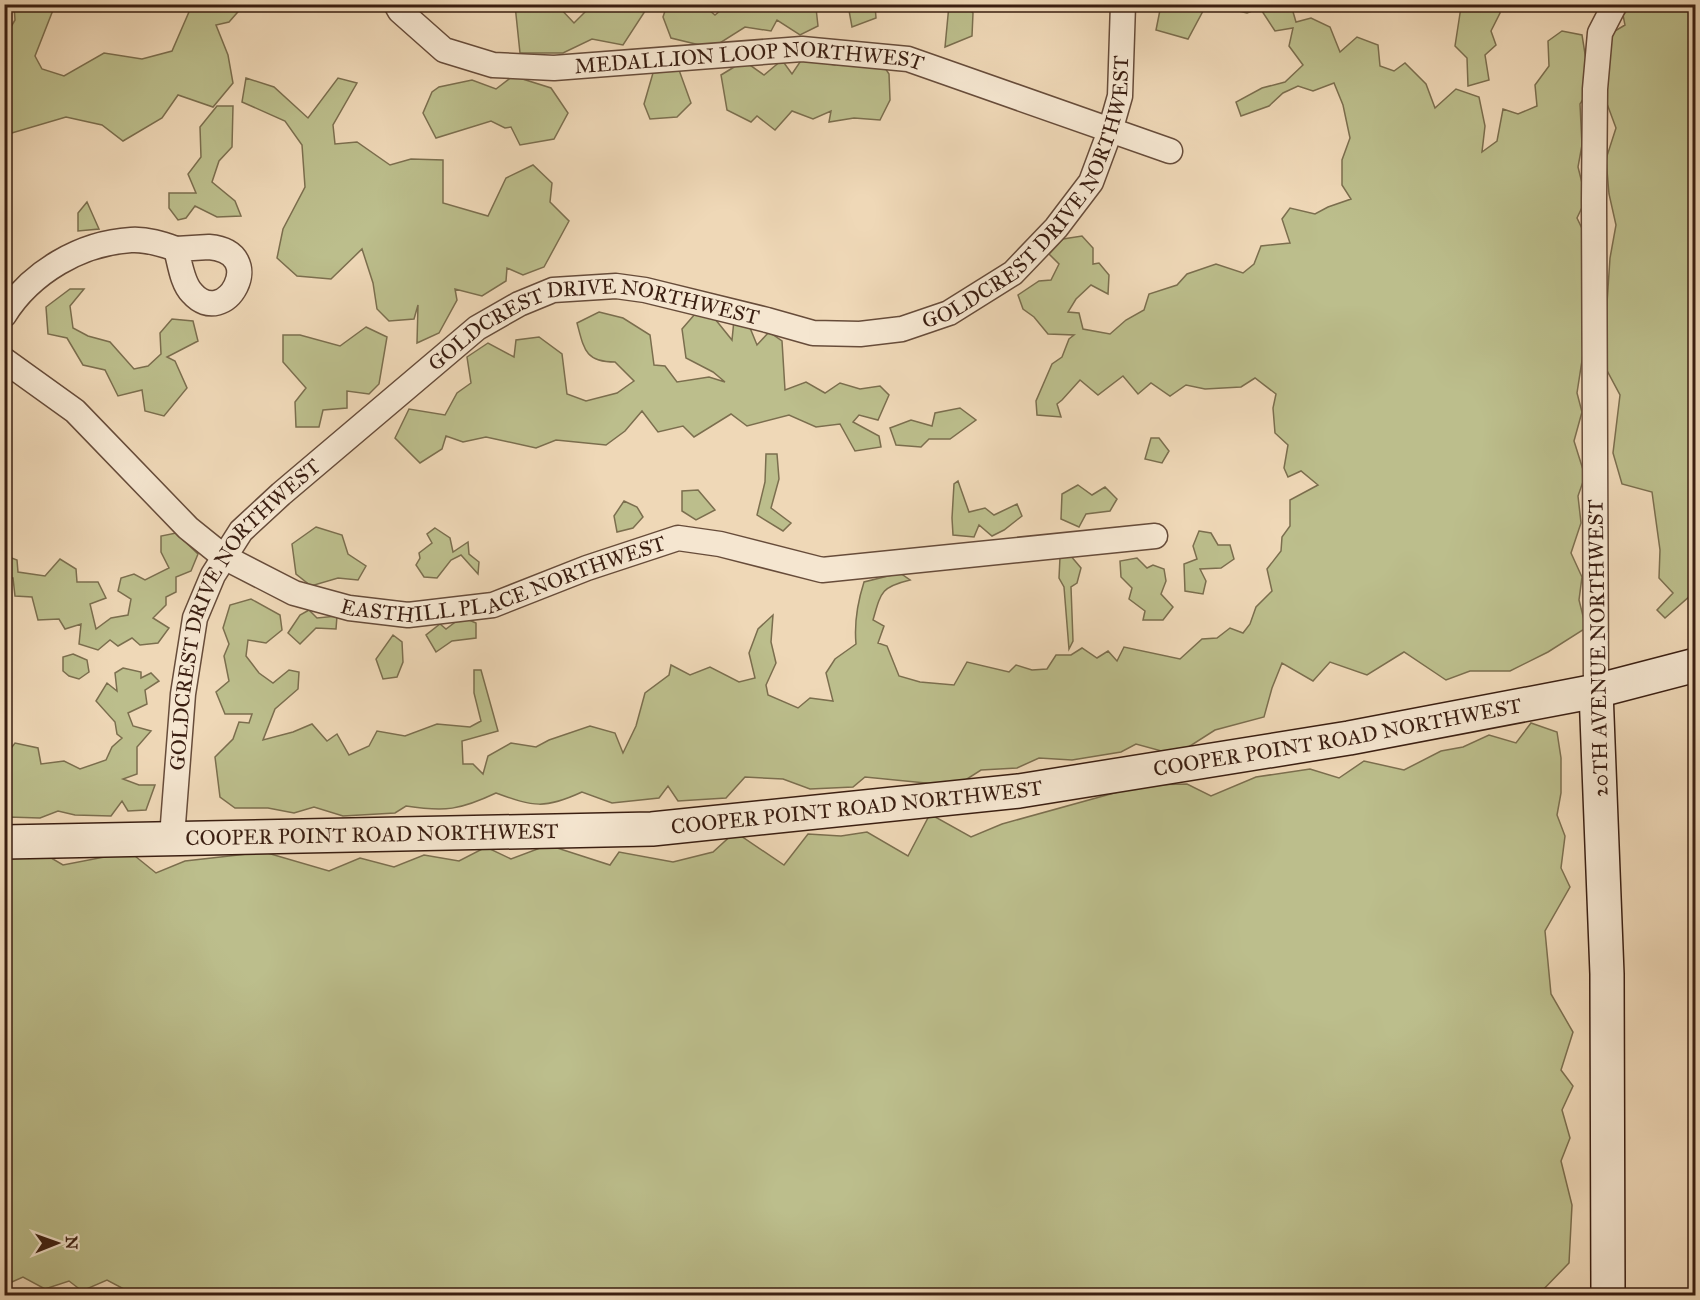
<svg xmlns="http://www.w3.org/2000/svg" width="1700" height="1300" viewBox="0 0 1700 1300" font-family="'IM FELL Great Primer',serif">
	<rect width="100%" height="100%" fill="#efd8b7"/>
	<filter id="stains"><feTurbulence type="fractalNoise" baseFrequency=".00333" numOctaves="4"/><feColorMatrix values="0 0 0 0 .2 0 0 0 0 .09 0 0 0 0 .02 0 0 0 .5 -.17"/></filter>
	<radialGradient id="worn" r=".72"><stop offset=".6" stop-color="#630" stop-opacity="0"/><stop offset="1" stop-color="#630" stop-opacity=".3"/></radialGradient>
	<path fill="#bcbe8c" stroke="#7b6e4e" stroke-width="1.5" d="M1464 4 1499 5 1500 13 1491 31 1496 45 1485 55 1489 80 1468 86 1467 58 1455 46 1461 7Z
		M14 5H50L53 10 35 56 42 69 64 76 104 53 142 59 172 51 192 5H244L229 22 216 25 228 55 233 83 213 107 178 95 162 118 123 141 102 125 66 117 5 135V37L15 20Z
		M515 5H557L574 23 592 5H649L623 45 592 39 563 53H520Z
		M667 5H703L715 15 727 5H802L816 8 818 26 800 35 777 20 771 31 745 27 712 48 671 38 663 17Z
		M848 5H875L876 18 852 27Z
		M949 5H966L973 13 972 36 945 47Z
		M1161 5H1204L1203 11 1188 39 1156 30Z
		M1225 5H1291L1296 22 1311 18 1330 27 1340 52 1357 37 1378 45 1380 66 1394 71 1405 63 1426 84 1435 108 1456 89 1479 97 1485 126 1482 152 1497 141 1503 109 1518 114 1537 106 1535 85 1549 66 1548 41 1562 31 1582 35 1586 60 1608 35 1625 25 1623 15 1632 5H1695L1696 599 1690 596 1665 618 1657 610 1673 593 1659 578 1660 550 1652 492 1622 484 1613 453 1620 395 1603 363 1610 258 1616 225 1609 194 1606 159 1616 128 1606 101 1587 93 1580 104 1582 145 1578 167 1586 199 1577 218 1588 241 1592 306 1582 332 1583 354 1577 393 1582 412 1574 441 1585 476 1578 496 1581 523 1571 553 1582 577 1579 600 1586 628 1548 652 1510 671H1470L1446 680 1404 652 1367 675 1330 662 1313 681 1282 663 1272 688 1264 717 1215 730 1176 755 1136 744 1121 752 1072 760 1039 758 1017 768 981 770 956 786 865 777 853 787 810 789 783 779 745 777 726 798 678 801 668 786 659 798 612 803 582 792C545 809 534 807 496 793 460 810 445 812 406 806L395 813 343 816 314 807 294 813 268 808H235L220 797 215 757 233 739 239 722 249 723 252 714H225L216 692 229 681 224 656 229 644 223 628 230 605 251 599 280 615 282 630 266 643 248 640 246 656 259 673 273 683 289 670 299 672 298 689 275 709 263 740 293 732 312 724 327 741 337 734 349 755 369 746 377 731 405 736 437 724 470 727 481 721 474 693V670H481L498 731 462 741 463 764H473L483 774 488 756 511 743 536 747 549 740 590 726 615 733 623 753 636 726 645 693 669 675 671 665 690 675 710 667 739 682 755 678 749 653 758 629 773 615 771 642 776 663 766 685 768 695 798 708 810 698 833 701 826 673 835 659 856 644C854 622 857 604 864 582L900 573 910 580C881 587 881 592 873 620L884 626 878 643 887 646 899 676 920 682 954 685 967 662 1009 672 1016 665 1032 670 1047 669 1056 655H1071L1082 648 1097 658 1108 651 1117 661 1124 647 1180 659 1202 639 1217 638 1230 628 1243 633 1250 624 1256 607 1272 591 1267 569 1281 551 1282 537 1290 526V500L1318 485 1301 471 1288 477 1284 468 1288 445 1275 433 1273 408 1276 394 1255 378 1241 387 1205 389 1186 385 1170 396 1151 383 1138 394 1123 376 1098 395 1080 380 1062 400 1057 404 1061 417 1037 415 1036 401 1052 364 1062 357 1069 339 1074 335 1048 334 1034 317 1023 309 1018 295 1039 281 1051 280 1059 264 1049 254 1063 239 1082 236 1093 248V264L1099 263 1109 275 1108 294 1091 285 1076 299 1068 312 1079 313 1083 329 1110 334 1126 320 1144 310 1149 294 1177 285 1187 274 1216 264 1243 273 1254 264 1261 246 1290 243 1282 219 1290 208 1315 214 1328 207 1351 199 1342 185V160L1350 138 1343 105 1334 83 1313 91 1298 86 1283 93 1269 106 1241 116 1236 102 1262 88 1285 82 1303 65 1289 46 1293 28 1275 31 1260 8 1247 13 1226 8Z
		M869 43 889 74 890 100 880 120 854 118 829 122 831 111 813 119 792 111 775 130 757 116 751 122 727 110 721 75 744 61 764 75 782 60 792 74 802 59 835 65Z
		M679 70 691 103 677 117 650 119 644 104 653 73Z
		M513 76 551 88 568 113 554 139 520 145 511 127 505 128 491 121 436 138 423 113 432 92 439 87 472 80 496 89Z
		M246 78 274 87 308 118 338 78 357 83 333 125 335 144 357 142 390 165 411 159 443 160V203L488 216 506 178 533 165 552 183 550 202 569 221 544 267 523 275 507 268 506 281 482 296 455 289 457 300 439 333 417 343 418 305 414 319 389 321 377 309 373 283 362 249 331 279 297 276 277 258 283 229 305 187 302 145 285 121 242 102Z
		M217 106H233L232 147 219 161 212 182 235 201 241 216 217 217 195 206 186 218 178 220 169 208V193H196L188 174 201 157 200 127Z
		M87 202 99 229 78 231V213Z
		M70 289H84L70 306 73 328 88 336 110 342 134 369 148 366 161 354 160 333 172 319 193 321 198 341 167 357 175 361 187 388 164 416 145 411 142 390 118 396 105 370 83 365 67 338 48 334 46 307Z
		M599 312 623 318 650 335 654 365 665 366 677 382 709 377 725 382 713 372 686 358 682 329 695 314H711L732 340 734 320 748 323 757 345 769 332 782 341 785 390 806 382 825 393 840 383 860 389 880 386 889 395 878 420 859 415 853 422 879 436 881 447 855 451 840 424 816 427 789 415 747 426 731 414 694 437 683 426 658 432 642 411 625 431 606 445 556 440 536 448 486 437 463 442 446 436 442 449 420 463 395 438 409 409 445 415 457 393 471 383 467 357 488 343 514 357 516 340 539 337 562 354 567 394 586 401 617 393 634 381 615 362C585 362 584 349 577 323Z
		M366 327 387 337 379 384 369 394 347 391V408L323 410 319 427H296L295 402 306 388 283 362V335H300L340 346Z
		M960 408 976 420 950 439H929L921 447 896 445 890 428 911 420 932 426 935 413Z
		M1151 438H1159L1169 451 1162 463 1145 459Z
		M766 454H777L779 479 771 508 791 523 783 531 757 515 765 482Z
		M958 481 969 512 985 508 994 515 1017 504 1022 516 1004 530 992 536 979 525 974 537 953 535 952 518 954 484Z
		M1078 485 1092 495 1105 487 1117 499 1110 511 1086 514 1079 527 1061 519 1062 494Z
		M698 490 715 510 696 520 682 511V491Z
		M624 501 637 507 643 517 633 528 617 532 614 516Z
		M316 527 342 535 348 554 366 566 358 580 338 578 311 586 296 574 292 544Z
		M435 528 450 538 453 552 468 542 469 554 479 562 478 574 461 555 451 560 437 578 424 577 416 565 420 558 419 553 432 543 427 534Z
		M1199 531 1211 533 1218 545H1230L1234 559 1221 568 1200 569 1206 581 1203 594 1185 591 1184 564 1197 559 1193 546Z
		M176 533 198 554 191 571 176 577V592L166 597V605L153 618 169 628 158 643 140 645 132 638 118 646 110 640 98 650 79 644 81 624 65 629 59 619 38 620 32 597 15 596 13 578H5L4 555 17 560 18 572 45 576 60 559 76 569 77 582H98L106 598 90 604 96 629 111 618 128 615 131 599 118 591 121 578 134 574 145 580 169 568 161 552V536Z
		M1070 555 1081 568 1077 583 1071 587 1073 641 1069 649 1064 587 1059 578 1060 557Z
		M1137 558 1147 568 1153 565 1164 569 1166 581 1161 594 1173 607 1163 620H1143L1145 611 1129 599 1132 588 1121 577 1120 561Z
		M309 610 317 618 337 616 336 629 316 628 300 644 288 633 300 615Z
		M462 617 476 623V638L452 641 436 652 426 635 440 624 446 629Z
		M393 635 402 642 403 662 397 677 383 679 376 659Z
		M73 654 87 660 89 672 79 679 69 676 63 671V657Z
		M123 668 141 672V678L151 673 159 681 145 690 147 704 128 713 133 726 151 731 137 747V774L123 779 139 785H155L146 810 128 811 122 801 111 816 75 815 58 811 40 818 8 817 5 818V756L15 743 38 748 41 764 64 761 80 769 106 760 112 747 122 738 117 734 115 722 96 701 107 683 117 691 115 673Z
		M1531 723 1557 732 1561 758V793L1557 815 1565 836 1561 868 1570 887 1545 931 1551 994 1573 1032 1561 1070 1573 1086 1562 1110 1570 1138 1561 1161 1572 1205 1569 1263 1537 1296 1507 1295 1498 1292 1491 1296H245L240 1292 213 1293 211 1296H137L107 1280 82 1291 69 1281 45 1289 23 1277 5 1285 4 853 36 849 63 865 130 852 156 873 185 861 264 852 329 871 360 858 394 867 424 855 459 861 486 847 511 859 548 845 610 865 619 852 673 862 713 852 735 832 784 865 808 834 841 836 867 832 908 856 930 814 971 837 1002 824 1143 785 1187 784 1211 796 1256 777 1310 769 1339 778 1364 761 1404 770 1441 751 1463 747 1489 735 1516 743Z"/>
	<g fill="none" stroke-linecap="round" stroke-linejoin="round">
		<defs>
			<g id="street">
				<path id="s1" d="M396 4 400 11 444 50 493 65 554 68 802 49 908 59 1170 151"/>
				<path d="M209 247C270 252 225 331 192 293 182 283 180 263 176 249Z"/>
				<path d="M4 315C31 272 81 243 131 240 147 239 162 244 176 249"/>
				<path id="s2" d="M4 360 75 411 188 528 224 557 294 593 349 608 408 615 493 605 587 568 678 538 720 544 822 570 1155 536"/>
				<path d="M1596 691 1594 200 1595 89 1600 33 1615 4"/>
				<path id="s3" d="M172 837 183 694 195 618 213 575 241 531 281 494 477 328 519 304 553 290 616 286 645 290 767 320 813 333 860 334 902 329 949 313 1013 273 1056 228 1091 182 1110 131 1120 96 1123 4"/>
			</g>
			<g id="secondary">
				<path d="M1596 691 1607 974 1608 1296"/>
				<path id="s4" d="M4 842 652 829 1019 791 1349 738 1596 691 1696 665"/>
			</g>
		</defs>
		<use href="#street" stroke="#674c3a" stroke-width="27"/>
		<use href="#secondary" stroke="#3a1e11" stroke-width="36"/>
		<use href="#street" stroke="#f5e6d0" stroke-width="24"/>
		<use href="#secondary" stroke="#f5e6d0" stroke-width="33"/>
	</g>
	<g text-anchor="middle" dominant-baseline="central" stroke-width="5" stroke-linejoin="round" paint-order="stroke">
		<g font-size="21" fill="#3a1e11" stroke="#f5e6d0">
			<text stroke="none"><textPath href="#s1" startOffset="375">MEDALLION LOOP NORTHWEST</textPath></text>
			<text stroke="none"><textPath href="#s3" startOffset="1270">GOLDCREST DRIVE NORTHWEST</textPath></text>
			<text stroke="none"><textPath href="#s3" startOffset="748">GOLDCREST DRIVE NORTHWEST</textPath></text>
			<text stroke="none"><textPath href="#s2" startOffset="592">EASTHILL PLACE NORTHWEST</textPath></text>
			<text stroke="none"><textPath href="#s3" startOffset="244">GOLDCREST DRIVE NORTHWEST</textPath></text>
			<text transform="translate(1598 648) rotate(-91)">20TH AVENUE NORTHWEST</text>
			<text stroke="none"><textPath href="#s4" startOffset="1340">COOPER POINT ROAD NORTHWEST</textPath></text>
			<text stroke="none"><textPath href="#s4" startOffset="854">COOPER POINT ROAD NORTHWEST</textPath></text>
			<text stroke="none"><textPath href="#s4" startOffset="368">COOPER POINT ROAD NORTHWEST</textPath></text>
		</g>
	</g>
	<rect width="1700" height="1300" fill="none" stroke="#efd8b7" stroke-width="24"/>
	<rect x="6" y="6" width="1688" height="1288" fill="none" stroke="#3a1e11" stroke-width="3"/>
	<rect x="12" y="12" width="1676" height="1276" fill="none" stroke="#3a1e11" stroke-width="1.5"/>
	<g transform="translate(57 1243) rotate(89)" stroke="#f5e6d0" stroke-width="4.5" paint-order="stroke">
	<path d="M0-4.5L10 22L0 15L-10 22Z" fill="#3a1e11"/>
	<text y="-9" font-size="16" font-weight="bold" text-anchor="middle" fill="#3a1e11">N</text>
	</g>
	<rect width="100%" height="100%" filter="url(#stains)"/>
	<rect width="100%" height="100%" fill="url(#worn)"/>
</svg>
